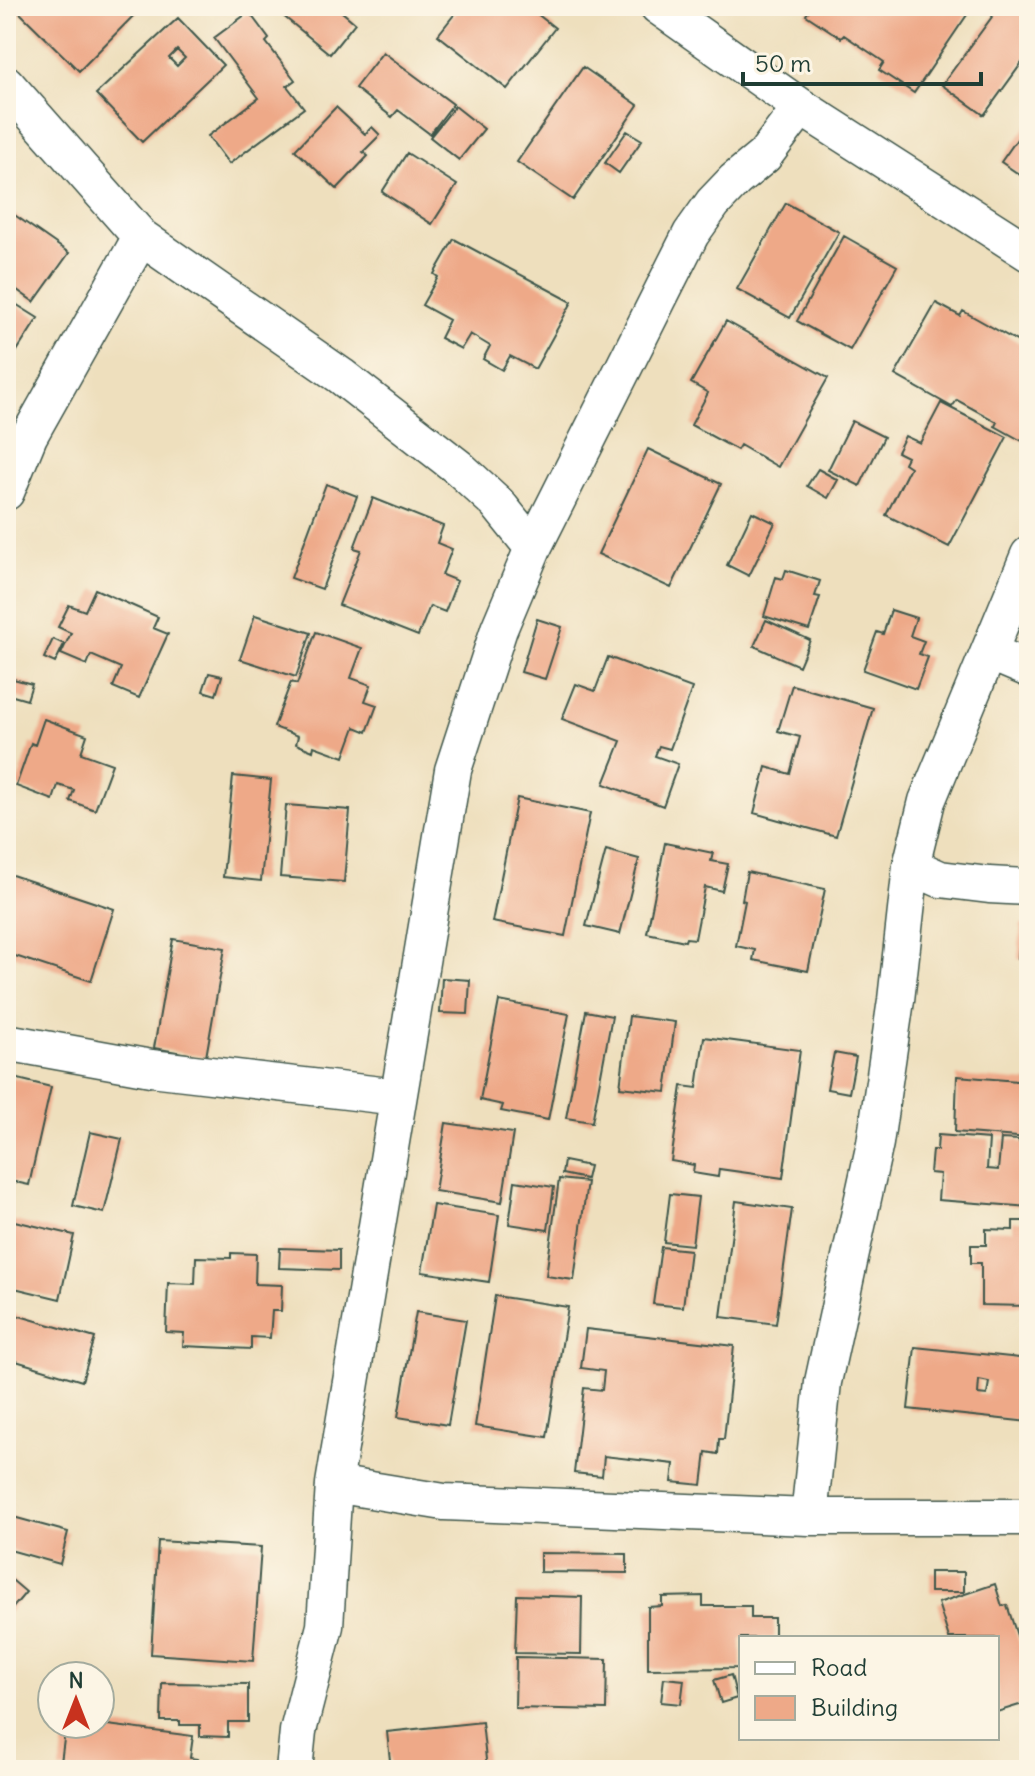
<svg xmlns="http://www.w3.org/2000/svg" width="1035" height="1776" viewBox="0 0 1035 1776" font-family="Delius,sans-serif">
	<rect width="100%" height="100%" fill="#fcf5e5"/>
	<filter id="ink" filterUnits="userSpaceOnUse"><feTurbulence type="fractalNoise" baseFrequency=".0125" numOctaves="2"/><feDisplacementMap in="SourceGraphic" scale="16" xChannelSelector="R" yChannelSelector="G"/><feConvolveMatrix kernelMatrix="1 2 1 2 8 2 1 2 1" color-interpolation-filters="sRGB"/></filter>
	<filter id="wash" filterUnits="userSpaceOnUse"><feTurbulence type="fractalNoise" baseFrequency=".006" numOctaves="4" result="noise"/><feDisplacementMap in="SourceGraphic" scale="32" xChannelSelector="R" yChannelSelector="G"/><feGaussianBlur stdDeviation="1.8" result="paint"/><feColorMatrix in="noise" values="0 0 0 0 0 0 0 0 0 0 0 0 0 0 0 0 0 1.4 0 .05"/><feComposite in="paint" operator="in"/></filter>
	<g filter="url(#wash)">
		<rect width="100%" height="100%" fill="#eedfbd"/>
		<g id="blocks">
			<path fill="#eea988" fill-rule="evenodd" d="M13 6H143L79 71Z
				M271 6H335L355 23 330 54Z
				M461 6H527L555 28 507 89 438 35Z
				M812 6H973L914 93 879 70 884 62 844 35 841 38 806 15Z
				M1000 6H1029V53L984 115 942 85Z
				M249 12 269 39 266 42 295 80 287 86 304 108 229 164 208 136 259 98 214 38Z
				M178 18 223 65 142 142 96 94ZM177 50 185 58 177 66 169 58Z
				M383 52 453 104 430 134 398 110 392 117 355 88Z
				M583 67 638 105 573 200 517 162Z
				M455 106 484 129 459 160 430 137Z
				M336 107 365 134 372 127 380 135 363 152 368 156 337 189 295 150Z
				M1029 122V174L1026 179 1001 162Z
				M627 131 642 140 619 173 605 163Z
				M407 153 457 185 432 224 382 192Z
				M786 203 839 232 790 318 737 289Z
				M6 209 69 253 34 302 6 282Z
				M844 236 897 266 850 350 797 321Z
				M454 239 572 302 535 369 510 356 502 370 483 359 490 346 470 334 461 349 440 338 449 320 422 305 438 277 434 274Z
				M6 298 38 318 6 368Z
				M936 303 960 316 963 311 1029 348V428L1022 441 995 426 997 422 957 400 952 407 895 375Z
				M726 321 828 378 778 467 740 445 737 450 691 425 708 393 691 383Z
				M941 403 1007 437 949 547 886 515 910 467 904 463 907 457 897 452 905 436 920 443Z
				M852 421 884 437 860 486 828 470Z
				M648 449 721 484 671 588 598 554Z
				M818 469 838 480 828 498 807 486Z
				M326 484 357 496 322 589 291 578Z
				M373 498 443 526 437 543 452 549 442 575 457 581 445 612 430 606 418 636 339 605 361 550 354 548Z
				M752 512 775 523 749 576 727 565Z
				M786 570 820 581 815 596 820 597 809 630 764 616 776 577 783 579Z
				M95 589 158 617 153 628 168 634 139 698 113 687 121 668 91 655 87 665 61 654 71 633 58 627 69 605 85 611Z
				M891 610 916 618 910 636 924 641 919 654 928 657 916 689 863 670 877 632 883 634Z
				M255 615 311 633 296 677 240 659Z
				M537 619 562 627 545 679 521 672Z
				M766 620 810 640 799 666 754 646Z
				M316 632 362 648 351 678 371 685 365 701 377 705 367 732 355 727 344 757 314 746 313 751 296 744 298 736 274 727 291 682 297 684Z
				M53 639 64 644 55 663 44 658Z
				M608 657 692 688 670 749 659 746 655 756 678 764 663 806 604 784 621 741 562 719 576 684 595 691Z
				M209 673 222 676 216 695 203 691Z
				M6 677 32 684 27 700 6 694Z
				M792 685 873 708 836 836 754 813 766 767 790 774 800 737 778 731Z
				M44 719 87 735 81 753 112 764 95 810 70 801 74 790 58 785 53 800 16 786 31 743 35 745Z
				M233 776 271 780 261 881 223 877Z
				M517 798 590 813 565 936 492 922Z
				M286 805 350 810 344 882 280 877Z
				M665 843 713 853 711 861 728 864 722 891 705 887 695 939 686 938 685 941 647 933Z
				M606 850 639 859 620 934 586 926Z
				M747 872 825 889 808 971 753 960 755 950 736 946 745 901 742 900Z
				M9 874 114 909 91 981 6 953V922L9 913 6 912V882Z
				M1021 924 1029 925V960L1018 959Z
				M173 939 225 948 206 1057 154 1048Z
				M442 978 470 980 468 1014 440 1013Z
				M499 1001 569 1014 548 1120 501 1111 503 1105 480 1100Z
				M586 1011 612 1016 592 1122 566 1118Z
				M629 1016 675 1022 666 1092 620 1087Z
				M704 1037 800 1050 783 1178 719 1169 718 1177 693 1173 694 1165 671 1161 682 1086 697 1088Z
				M834 1053 856 1057 849 1093 827 1089Z
				M6 1076 51 1087 29 1185 6 1180Z
				M957 1076 1029 1082V1138L955 1132Z
				M446 1123 513 1133 502 1202 435 1191Z
				M90 1132 122 1139 104 1213 73 1206Z
				M938 1135 989 1139 987 1169 998 1170 1001 1139 1019 1140V1142L1027 1143V1151H1029V1207L938 1200 940 1174 930 1173 932 1150H937Z
				M564 1161 589 1166 586 1179 562 1174Z
				M559 1179 587 1182 574 1280 546 1276Z
				M515 1181 554 1187 548 1230 509 1224Z
				M670 1194 698 1197 692 1245 664 1242Z
				M736 1201 792 1209 776 1324 721 1317Z
				M433 1205 499 1215 489 1282 422 1272Z
				M6 1219 74 1235 60 1299 6 1286Z
				M1013 1221H1029V1306L981 1305V1263H971V1245H986V1229L1013 1230Z
				M661 1247 690 1250 683 1307 653 1304Z
				M280 1248 339 1250V1270L279 1268Z
				M231 1253 256 1254 255 1284 282 1285 281 1311H272L270 1338 251 1337V1349L183 1346 184 1333 166 1332 168 1283 195 1284 196 1257 231 1258Z
				M495 1296 568 1307 547 1437 475 1426Z
				M6 1312 95 1338 82 1381 6 1358Z
				M416 1312 466 1320 448 1425 398 1417Z
				M586 1329 734 1346 724 1439H719L718 1454 706 1452 702 1485 672 1482 674 1464 604 1456 602 1476 574 1473 584 1388 602 1390 604 1371 581 1368Z
				M915 1347 1029 1359V1422L908 1409ZM979 1380 989 1382 987 1395 978 1394Z
				M6 1515 68 1532 60 1564 6 1549Z
				M158 1541 261 1547 253 1661 151 1654Z
				M540 1553 627 1554V1573L540 1572Z
				M930 1572H964V1592H930Z
				M6 1575 26 1592 6 1616Z
				M995 1584 1002 1606 1007 1605 1029 1672V1681L1024 1683 1029 1702 997 1712V1638H949L938 1603Z
				M517 1595 582 1597 581 1654 515 1653Z
				M703 1596V1606H751V1618H774V1638H741V1668L648 1669V1607L662 1606V1597Z
				M516 1657 607 1659 606 1710 515 1708Z
				M731 1675 737 1698 721 1703 714 1680Z
				M664 1678 684 1680 681 1704 661 1702Z
				M162 1683 248 1684V1722H228V1737L200 1736V1725H180V1721H161Z
				M482 1722 487 1769 391 1770 387 1732Z
				M66 1724H100L193 1736 190 1758 198 1759 196 1770H60Z"/>
		</g>
	</g>
	<g filter="url(#ink)">
		<use href="#blocks" fill-opacity="0" stroke="#3e5549" stroke-width="2"/>
		<g fill="none" stroke-linecap="round" stroke-linejoin="round">
			<defs>
				<path id="minor" d="M658 6 801 107 1029 253
					M6 84 141 237 341 376 459 468 497 503 533 548
					M6 492 29 436 141 237
					M989 652 1029 669
					M911 866 940 879 989 885 1029 887
					M6 1042 151 1068 398 1097
					M334 1484 444 1502 809 1517H1029
					M809 1517 823 1382 875 1143 896 1000 911 866 927 801 1029 555
					M294 1770 298 1731 325 1626 334 1484 453 770 499 629 533 548 691 234 713 203 735 180 764 156 801 107"/>
			</defs>
			<use href="#minor" stroke="#3e5549" stroke-width="39"/>
			<use href="#minor" stroke="#fff" stroke-width="36"/>
		</g>
	</g>
	<rect width="1035" height="1776" fill="none" stroke="#fcf5e5" stroke-width="32"/>
	<rect x="739" y="1636" width="260" height="104" fill="#fcf5e5" stroke="#a4ab9e" stroke-width="2"/>
	<rect x="755" y="1662" width="40" height="12" fill="#ffffff" stroke="#a4ab9e" stroke-width="2"/>
	<text x="811" y="1676" font-size="24" fill="#1f3d34">Road</text>
	<rect x="755" y="1696" width="40" height="24" fill="#eea988" stroke="#a4ab9e" stroke-width="2"/>
	<text x="811" y="1716" font-size="24" fill="#1f3d34">Building</text>
	<g transform="translate(76 1700)"><circle r="38" fill="#fcf5e5" stroke="#a4ab9e" stroke-width="2"/>
	<path d="M0-6L14 30L0 20L-14 30Z" fill="#c8321e"/>
	<text y="-12" font-size="22" font-weight="bold" text-anchor="middle" fill="#1f3d34">N</text>
	</g>
	<path d="M743 72v12h238v-12" fill="none" stroke="#1f3d34" stroke-width="4"/>
	<text x="755" y="72" font-size="24" fill="#1f3d34" stroke="#fcf5e5" stroke-width="6" paint-order="stroke">50 m</text>
</svg>
